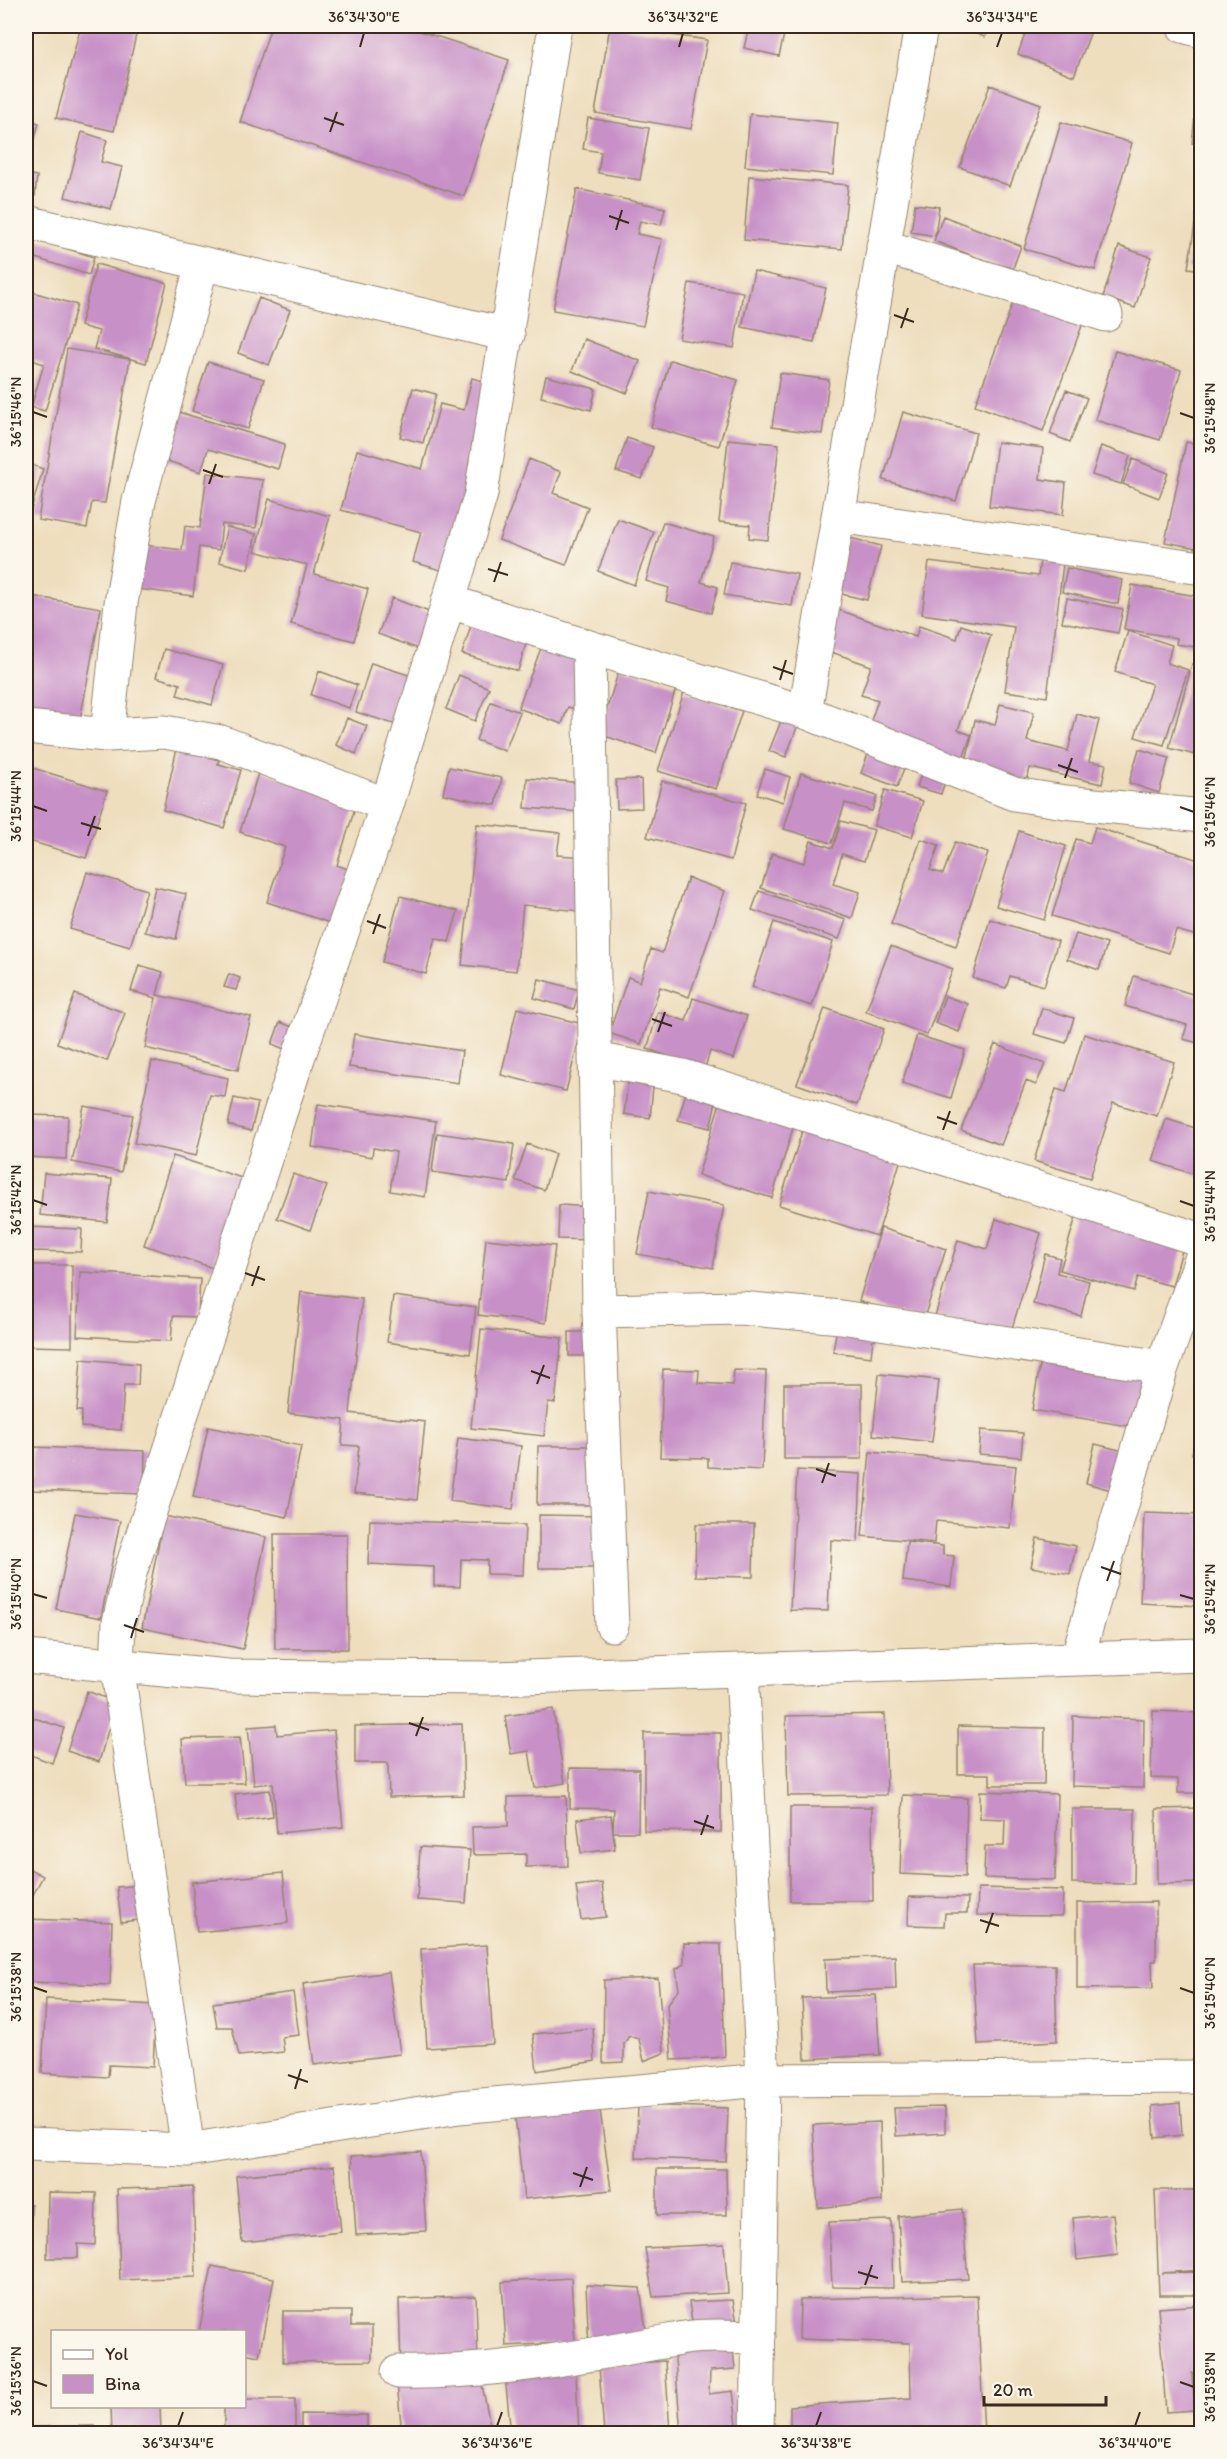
<svg xmlns="http://www.w3.org/2000/svg" width="1227" height="2459" viewBox="0 0 1227 2459" font-family="Itim,sans-serif">
	<rect width="100%" height="100%" fill="#fbf7ec"/>
	<filter id="ink" filterUnits="userSpaceOnUse"><feTurbulence type="fractalNoise" baseFrequency=".0167" numOctaves="2"/><feDisplacementMap in="SourceGraphic" scale="12" xChannelSelector="R" yChannelSelector="G"/><feConvolveMatrix kernelMatrix="1 2 1 2 8 2 1 2 1" color-interpolation-filters="sRGB"/></filter>
	<filter id="wash" filterUnits="userSpaceOnUse"><feTurbulence type="fractalNoise" baseFrequency=".008" numOctaves="4" result="noise"/><feDisplacementMap in="SourceGraphic" scale="24" xChannelSelector="R" yChannelSelector="G"/><feGaussianBlur stdDeviation="1.35" result="paint"/><feColorMatrix in="noise" values="0 0 0 0 0 0 0 0 0 0 0 0 0 0 0 0 0 1.4 0 .05"/><feComposite in="paint" operator="in"/></filter>
	<g filter="url(#wash)">
		<rect width="100%" height="100%" fill="#eedebe"/>
		<g id="blocks">
			<path fill="#c790c7" d="M81 26H138L114 131 56 118Z
				M271 26H405L509 60 464 196 240 122Z
				M610 26 707 40 691 129 595 113Z
				M749 26H786L779 56 744 48Z
				M955 26H990L985 37Z
				M1028 26H1093L1074 76 1018 54Z
				M1199 80H1202V144L1192 143Z
				M990 85 1041 104 1010 186 960 167Z
				M750 114 838 123 833 175 745 166Z
				M588 118 649 128 640 180 598 173 601 152 583 149Z
				M26 119 39 123 26 169Z
				M1061 122 1132 143 1095 270 1024 249Z
				M82 132 107 140 101 162 122 167 111 209 65 197Z
				M26 174 37 176 35 196 26 195Z
				M749 176 848 185 842 249 744 240Z
				M577 189 665 208 661 225 640 221 637 234 662 239 643 326 553 310Z
				M915 204 939 207 935 236 911 232Z
				M1198 205H1202V270L1188 268Z
				M943 216 1021 246 1012 271 934 241Z
				M26 236 94 257 89 275 26 255Z
				M1119 246 1151 257 1135 308 1103 297Z
				M96 264 167 283 146 363 94 349 99 331 80 326Z
				M754 271 826 288 814 342 742 327Z
				M689 283 743 292 734 348 679 339Z
				M26 290 77 305 45 411 31 407 44 364 26 358Z
				M1015 297 1083 323 1043 431 975 405Z
				M259 298 290 310 269 365 238 353Z
				M584 339 640 361 627 393 572 371Z
				M67 349 130 359 105 503 92 502 87 528 38 520Z
				M1115 351 1181 370 1160 440 1095 420Z
				M670 360 738 380 719 446 651 427Z
				M208 362 264 379 248 429 192 411Z
				M780 373 829 380 822 434 772 427Z
				M546 376 596 389 591 410 541 397Z
				M472 378 502 386 451 573 413 562 421 532 341 510 357 450 422 469 440 404 464 410Z
				M413 388 436 394 423 443 400 437Z
				M1066 390 1087 398 1070 442 1050 434Z
				M175 411 285 444 278 469 208 449 201 472 161 459Z
				M903 412 976 433 956 501 883 480Z
				M627 438 653 447 642 479 616 471Z
				M728 439 779 444 768 540 749 538 750 525 719 522Z
				M997 442 1043 448 1040 479 1066 483 1063 515 989 506Z
				M1186 442 1202 445V549L1165 542Z
				M1101 446 1130 456 1121 484 1092 475Z
				M529 459 561 472 553 493 588 507 566 565 499 540Z
				M1133 459 1168 473 1159 498 1123 484Z
				M26 463 43 469 26 527Z
				M207 473 263 480 256 528 222 524 219 550 199 547 193 596 130 588 136 544 182 550 185 526 200 528Z
				M269 499 330 516 314 574 368 589 354 641 291 624 307 565 255 551Z
				M618 519 654 532 634 585 598 571Z
				M663 522 714 537 701 582 718 587 711 613 666 601 669 588 646 581Z
				M227 527 256 534 248 569 219 562Z
				M843 536 881 546 867 600 829 591Z
				M1040 560 1063 563 1047 697 1005 691 1014 627 922 614 929 562 1038 576Z
				M730 562 797 574 792 606 724 595Z
				M1067 568 1122 580 1118 604 1062 592Z
				M1132 585 1202 597V648L1176 644 1177 638 1124 629Z
				M26 595 101 608 80 720 26 709Z
				M392 598 437 615 424 651 378 634Z
				M1067 598 1123 609 1118 633 1062 622Z
				M836 609 916 637 919 626 957 639 961 625 991 635 958 730 971 735 960 768 866 735 878 700 861 695 871 666 823 649Z
				M475 613 530 630 518 671 462 654Z
				M1128 631 1172 645 1167 663 1188 670 1164 745 1135 737 1152 684 1115 672Z
				M545 638 604 661 585 712 568 707 562 724 518 708Z
				M164 649 223 665 212 705 177 695 180 684 156 677Z
				M371 663 415 677 400 726 356 712Z
				M1192 664 1202 667V757L1169 748Z
				M620 667 677 685 656 753 599 734Z
				M319 671 357 685 349 708 311 695Z
				M459 675 489 688 475 721 446 709Z
				M684 692 742 711 716 789 658 771Z
				M491 702 520 712 505 751 476 740Z
				M1000 704 1034 712 1027 741 1068 751 1077 714 1099 720 1089 761 1106 764 1102 784 1030 768 1026 785 964 771 975 720 995 725Z
				M783 716 799 722 786 757 769 751Z
				M347 718 367 726 356 754 336 745Z
				M871 746 907 760 897 787 861 773Z
				M177 748 219 760 218 764 241 770 224 828 163 810Z
				M1139 749 1169 758 1159 793 1129 783Z
				M924 765 948 772 941 794 917 787Z
				M30 767 107 791 86 858 26 840V782Z
				M449 767 502 778 496 805 443 794Z
				M765 769 790 777 783 802 757 794Z
				M259 770 357 802 337 865 353 871 336 925 267 902 285 847 240 832Z
				M801 773 877 796 872 811 845 803 832 843 784 829Z
				M527 778 583 783 581 812 525 808Z
				M641 779 642 808 617 809 616 780Z
				M662 781 746 803 731 860 647 837Z
				M885 790 923 801 912 837 874 826Z
				M841 821 874 830 864 861 842 854 833 884 860 892 852 918 761 888 772 853 804 863 811 841 833 848Z
				M477 824 560 833 557 855 586 857 580 911 523 905 516 971 462 965Z
				M1095 827 1202 861V879L1197 893 1202 895V922L1197 936 1176 930 1169 953 1052 916 1076 839 1090 843Z
				M1019 831 1066 846 1044 920 996 906Z
				M921 839 939 845 930 870 943 874 955 842 988 853 956 946 891 924Z
				M87 872 147 890 130 947 70 929Z
				M688 878 725 891 689 997 660 987 641 1044 609 1033 628 977 640 982 651 949 662 953Z
				M155 887 186 894 176 939 145 932Z
				M759 891 846 920 839 939 752 910Z
				M400 896 458 911 449 942 435 938 426 974 382 962Z
				M990 919 1058 941 1044 986 1010 976 1006 988 973 978Z
				M774 922 833 942 812 1006 752 987Z
				M1076 934 1107 944 1099 970 1067 959Z
				M891 946 953 969 927 1035 866 1011Z
				M1196 949H1202V983H1198Z
				M139 965 163 972 157 995 251 1017 238 1070 145 1048 156 998 131 991Z
				M229 974 240 978 236 990 224 987Z
				M1134 976 1202 997V1044L1183 1039 1187 1025 1125 1006Z
				M539 979 579 990 574 1009 534 998Z
				M75 994 125 1013 107 1061 57 1043Z
				M945 996 968 1004 959 1032 935 1023Z
				M693 998 747 1016 734 1059 710 1051 705 1068 647 1049 658 1012 686 1021Z
				M517 1008 583 1024 566 1091 501 1075Z
				M825 1008 884 1029 857 1105 797 1084Z
				M1042 1008 1074 1018 1066 1043 1034 1034Z
				M280 1022 300 1030 292 1052 272 1044Z
				M354 1034 462 1051 458 1083 349 1067Z
				M1084 1034 1174 1062 1157 1116 1113 1103 1090 1178 1034 1161 1056 1089 1066 1092Z
				M917 1035 965 1050 951 1098 902 1083Z
				M995 1044 1045 1064 1036 1085 1026 1081 1001 1145 961 1130Z
				M152 1061 228 1078 225 1097 210 1095 196 1156 134 1143Z
				M629 1075 654 1077 650 1118 624 1114Z
				M688 1085 718 1093 710 1128 678 1120Z
				M722 1096 796 1118 772 1198 698 1175Z
				M234 1098 258 1103 251 1131 228 1125Z
				M318 1104 436 1121 425 1197 390 1191 396 1152 373 1148 372 1157 312 1147Z
				M84 1106 133 1115 121 1172 72 1162Z
				M26 1115 68 1116 66 1159 26 1157Z
				M1166 1119 1202 1130V1177L1153 1161Z
				M803 1128 901 1159 877 1236 779 1205Z
				M437 1133 514 1144 509 1183 432 1172Z
				M527 1144 555 1154 544 1190 515 1180Z
				M173 1156 242 1178 213 1268 144 1245Z
				M44 1173 112 1179 107 1222 40 1215Z
				M293 1174 327 1186 310 1230 277 1218Z
				M649 1191 724 1205 713 1268 637 1254Z
				M559 1205 593 1207 592 1240 558 1239Z
				M1078 1210 1185 1240 1172 1286 1138 1277 1134 1291 1060 1270Z
				M996 1219 1041 1233 1009 1338 935 1316 958 1240 987 1249Z
				M26 1227 82 1229 81 1252 26 1251Z
				M881 1228 946 1249 923 1321 859 1301Z
				M486 1239 555 1246 546 1323 478 1315Z
				M1045 1254 1060 1258 1057 1273 1089 1281 1081 1316 1033 1304Z
				M26 1265H72V1347L26 1346Z
				M80 1272 200 1279 198 1317 173 1316 171 1341 77 1336Z
				M301 1292 362 1299 350 1413 425 1422 417 1500 354 1493 359 1446 342 1445 344 1420 288 1413Z
				M393 1296 476 1307 470 1354 387 1342Z
				M837 1326 874 1330 871 1357 833 1352Z
				M481 1329 562 1338 555 1403 548 1402 544 1436 471 1428Z
				M569 1332H595L594 1356H569Z
				M81 1359 139 1364 138 1385H124L121 1430 81 1427 82 1411H77Z
				M1041 1359 1147 1376 1139 1428 1032 1410Z
				M663 1369 699 1370 698 1383 733 1385 734 1370 766 1371 762 1470 708 1467V1458L660 1457Z
				M879 1374 939 1380 932 1442 873 1435Z
				M784 1384H862V1459H784Z
				M1200 1412H1202V1456L1192 1454Z
				M208 1427 301 1446 287 1517 193 1497Z
				M981 1430 1023 1433 1021 1457 979 1454Z
				M458 1438 521 1446 513 1509 450 1501Z
				M1095 1444 1128 1452 1118 1492 1086 1483Z
				M538 1446H598V1505H537Z
				M33 1447 145 1451 144 1494 31 1490Z
				M870 1452 1016 1466 1010 1528 936 1521 934 1543 862 1536Z
				M797 1470 861 1474 858 1542 831 1540 828 1611 790 1610Z
				M75 1513 120 1521 101 1618 56 1609Z
				M1144 1513 1202 1515V1606L1140 1603Z
				M539 1515 599 1516 600 1568H539Z
				M164 1516 266 1537 243 1649 142 1628Z
				M370 1520 525 1525 523 1575 487 1574V1560L461 1559 460 1587 434 1586V1567L368 1564Z
				M696 1524H754L753 1577 695 1576Z
				M274 1534H347L348 1649H275Z
				M1037 1538 1076 1546 1070 1574 1031 1567Z
				M907 1542 943 1546V1555L954 1556 951 1587 903 1581Z
				M87 1691 116 1702 99 1762 67 1751Z
				M553 1709 565 1783 535 1788 529 1751 511 1754 505 1716Z
				M1153 1711 1202 1713V1793H1178V1779L1151 1778Z
				M885 1714 887 1795 788 1796 786 1716Z
				M28 1716 64 1728 52 1763 26 1753Z
				M1073 1716 1144 1719 1143 1788 1072 1786Z
				M462 1724 464 1795 389 1797 388 1763H355V1726Z
				M276 1725 277 1735 334 1730 343 1827 277 1833 273 1783 254 1785 248 1727Z
				M958 1726 1045 1728 1044 1785H990V1774H958Z
				M644 1733H721V1832L644 1831Z
				M240 1737 245 1783H185L182 1739Z
				M570 1768 639 1769 638 1832H613L615 1849 581 1853 577 1819 611 1815 613 1832 614 1809 570 1808Z
				M270 1790 273 1817 238 1822 235 1794Z
				M980 1791 1057 1794 1055 1880 984 1878 985 1846H1004L1005 1819 980 1818Z
				M903 1795 967 1798 965 1877 900 1874Z
				M566 1796 568 1866 526 1867V1854L473 1855 472 1827 508 1826V1797Z
				M790 1807H872L873 1901H790Z
				M1202 1808V1883L1157 1884 1156 1809Z
				M1072 1809H1135L1134 1884 1072 1883Z
				M420 1847 470 1850 466 1903 417 1900Z
				M26 1867 43 1876 26 1908Z
				M283 1873 288 1923 197 1932 192 1882Z
				M602 1883 606 1917 581 1920 576 1886Z
				M144 1885 147 1919 121 1922 117 1887Z
				M978 1888 1063 1890 1062 1916 977 1915Z
				M909 1897 968 1898 967 1913H945L944 1926 908 1925Z
				M1156 1902V1961H1152L1153 1988 1077 1989V1903Z
				M26 1919 112 1922 110 1985 26 1982Z
				M684 1943 721 1944 725 2057 672 2060 667 2005 679 1989 676 1969 684 1964Z
				M487 1945 493 2044 427 2048 421 1949Z
				M895 1956 896 1989 826 1992 825 1959Z
				M973 1965H1055L1057 2041 978 2045Z
				M389 1972 400 2054 314 2065 303 1984Z
				M658 1978 664 2053 644 2061 639 2039 629 2036 624 2044V2062L603 2063 604 1980Z
				M293 1992 299 2035 282 2037 284 2052 239 2056 232 2027H217L213 2003Z
				M876 1995 880 2055 805 2059 802 1998Z
				M46 1999 156 2005 153 2067 109 2065 108 2077 42 2073Z
				M593 2028 595 2061 537 2071 533 2034Z
				M1180 2103 1182 2135 1155 2138 1152 2106Z
				M638 2105 728 2108 726 2161 636 2158Z
				M945 2107V2133L896 2136 894 2108Z
				M600 2110 611 2190 524 2199 515 2115Z
				M880 2122 882 2201 818 2208 813 2125Z
				M421 2152 426 2231 356 2235 351 2156Z
				M334 2166 341 2232 242 2242 236 2176Z
				M657 2169H726L727 2215H657Z
				M193 2187 196 2277 120 2280 117 2189Z
				M1155 2190H1202V2270L1162 2273 1202 2272V2295H1159Z
				M48 2192 96 2193 95 2245 78 2244V2258H47Z
				M26 2204H31L29 2286H26Z
				M962 2209 968 2279 902 2282 898 2216Z
				M1113 2214 1118 2255 1077 2260 1073 2218Z
				M891 2220 893 2288 832 2287 829 2222Z
				M724 2244 728 2293 653 2297 645 2248Z
				M212 2266 274 2278 259 2356 244 2353V2332H199Z
				M571 2278 575 2342 506 2346 502 2282Z
				M586 2285 640 2288 648 2345 589 2348Z
				M977 2295 984 2434H790V2406L911 2398 910 2343 799 2339 800 2299Z
				M476 2296 478 2363 401 2366 399 2299Z
				M733 2300 738 2329 694 2334 689 2302Z
				M1202 2305V2372L1192 2373 1195 2410 1166 2412 1158 2308Z
				M283 2311H351V2326H372V2361L283 2362Z
				M732 2342 735 2369 710 2371 709 2394 733 2391 738 2434H681L674 2347Z
				M665 2361 670 2431 604 2434 599 2366Z
				M576 2373 579 2434H511L505 2376Z
				M480 2375 492 2434H402L397 2383Z
				M244 2399H295V2434H224V2406H244Z
				M111 2406H160L161 2434H112Z
				M301 2414 367 2415V2434H301Z
				M94 2426V2434H26V2427Z"/>
		</g>
	</g>
	<g filter="url(#ink)">
		<use href="#blocks" fill-opacity="0" stroke="#94846e" stroke-width="1.5"/>
		<g fill="none" stroke-linecap="round" stroke-linejoin="round">
			<defs>
				<path id="street" d="M1183 26 1202 31
					M26 222 508 335
					M883 246 1106 315
					M838 516 1202 568
					M448 601 589 647 805 712 1014 794 1065 802 1202 816
					M589 647 599 1311 612 1625
					M805 712 921 26
					M26 727 107 735 164 732 221 742 387 805
					M107 735 121 603 139 501 202 264
					M595 1059 683 1076 1202 1240
					M599 1311 740 1308 841 1317 1162 1367
					M26 1657 228 1676 494 1678 1202 1655
					M1077 1659 1162 1367 1202 1257
					M742 1670 763 2080 757 2434
					M26 2144 188 2150 459 2107 763 2080 1202 2077
					M188 2150 117 1665 119 1622 130 1573 298 1058 387 805 481 494 555 26
					M398 2372C494 2374 591 2355 685 2338 709 2334 735 2337 759 2337"/>
			</defs>
			<use href="#street" stroke="#94846e" stroke-width="35"/>
			<use href="#street" stroke="#fff" stroke-width="33"/>
		</g>
	</g>
	<path fill="none" stroke="#3b2a1e" stroke-width="2" d="M360 47 364 33M679 47 683 33M997 47 1002 33M324 118 344 125M330 132 337 112M609 216 629 223M616 230 622 210M894 315 914 322M901 328 908 308M33 412 47 417M1180 413 1194 418M203 470 223 477M209 484 216 464M488 569 508 575M494 582 501 562M773 667 793 674M780 680 786 660M1058 765 1078 772M1065 778 1072 758M33 806 47 811M1180 807 1194 812M81 823 101 829M88 836 95 816M367 921 386 928M373 934 380 914M652 1019 672 1026M658 1032 665 1012M937 1117 957 1124M943 1130 950 1111M33 1200 47 1205M1180 1201 1194 1206M245 1273 265 1280M252 1286 259 1266M531 1371 550 1378M537 1384 544 1365M816 1469 836 1476M822 1483 829 1463M1101 1567 1121 1574M1107 1581 1114 1561M33 1594 47 1598M1180 1595 1194 1599M124 1625 144 1632M131 1638 137 1618M409 1723 429 1730M416 1736 423 1717M694 1821 714 1828M701 1835 708 1815M980 1920 999 1926M986 1933 993 1913M33 1987 47 1992M1180 1988 1194 1993M288 2075 308 2082M295 2089 301 2069M573 2173 593 2180M580 2187 587 2167M858 2272 878 2278M865 2285 872 2265M33 2381 47 2386M1180 2382 1194 2387M178 2426 183 2412M497 2426 502 2412M816 2426 821 2412M1135 2426 1140 2412"/>
	<rect width="1227" height="2459" fill="none" stroke="#fbf7ec" stroke-width="66"/>
	<rect x="51" y="2330" width="195" height="78" fill="#fbf7ec" stroke="#aea59a" stroke-width="1.5"/>
	<rect x="63" y="2350" width="30" height="9" fill="#ffffff" stroke="#aea59a" stroke-width="1.5"/>
	<text x="105" y="2360" font-size="18" fill="#3b2a1e">Yol</text>
	<rect x="63" y="2375" width="30" height="18" fill="#c790c7" stroke="#aea59a" stroke-width="1.5"/>
	<text x="105" y="2390" font-size="18" fill="#3b2a1e">Bina</text>
	<path d="M984 2396v9h122v-9" fill="none" stroke="#3b2a1e" stroke-width="3"/>
	<text x="993" y="2396" font-size="18" fill="#3b2a1e" stroke="#fbf7ec" stroke-width="4.5" paint-order="stroke">20 m</text>
	<rect x="33" y="33" width="1161" height="2393" fill="none" stroke="#3b2a1e" stroke-width="2"/>
	<g font-size="15" text-anchor="middle" fill="#3b2a1e">
		<text x="364" y="22">36°34'30"E</text>
		<text x="683" y="22">36°34'32"E</text>
		<text x="1002" y="22">36°34'34"E</text>
		<text transform="translate(16 412) rotate(-90)" y="5">36°15'46"N</text>
		<text transform="translate(1210 418) rotate(-90)" y="5">36°15'48"N</text>
		<text transform="translate(16 806) rotate(-90)" y="5">36°15'44"N</text>
		<text transform="translate(1210 812) rotate(-90)" y="5">36°15'46"N</text>
		<text transform="translate(16 1200) rotate(-90)" y="5">36°15'42"N</text>
		<text transform="translate(1210 1206) rotate(-90)" y="5">36°15'44"N</text>
		<text transform="translate(16 1594) rotate(-90)" y="5">36°15'40"N</text>
		<text transform="translate(1210 1599) rotate(-90)" y="5">36°15'42"N</text>
		<text transform="translate(16 1987) rotate(-90)" y="5">36°15'38"N</text>
		<text transform="translate(1210 1993) rotate(-90)" y="5">36°15'40"N</text>
		<text transform="translate(16 2381) rotate(-90)" y="5">36°15'36"N</text>
		<text transform="translate(1210 2387) rotate(-90)" y="5">36°15'38"N</text>
		<text x="178" y="2448">36°34'34"E</text>
		<text x="497" y="2448">36°34'36"E</text>
		<text x="816" y="2448">36°34'38"E</text>
		<text x="1135" y="2448">36°34'40"E</text>
	</g>
</svg>
